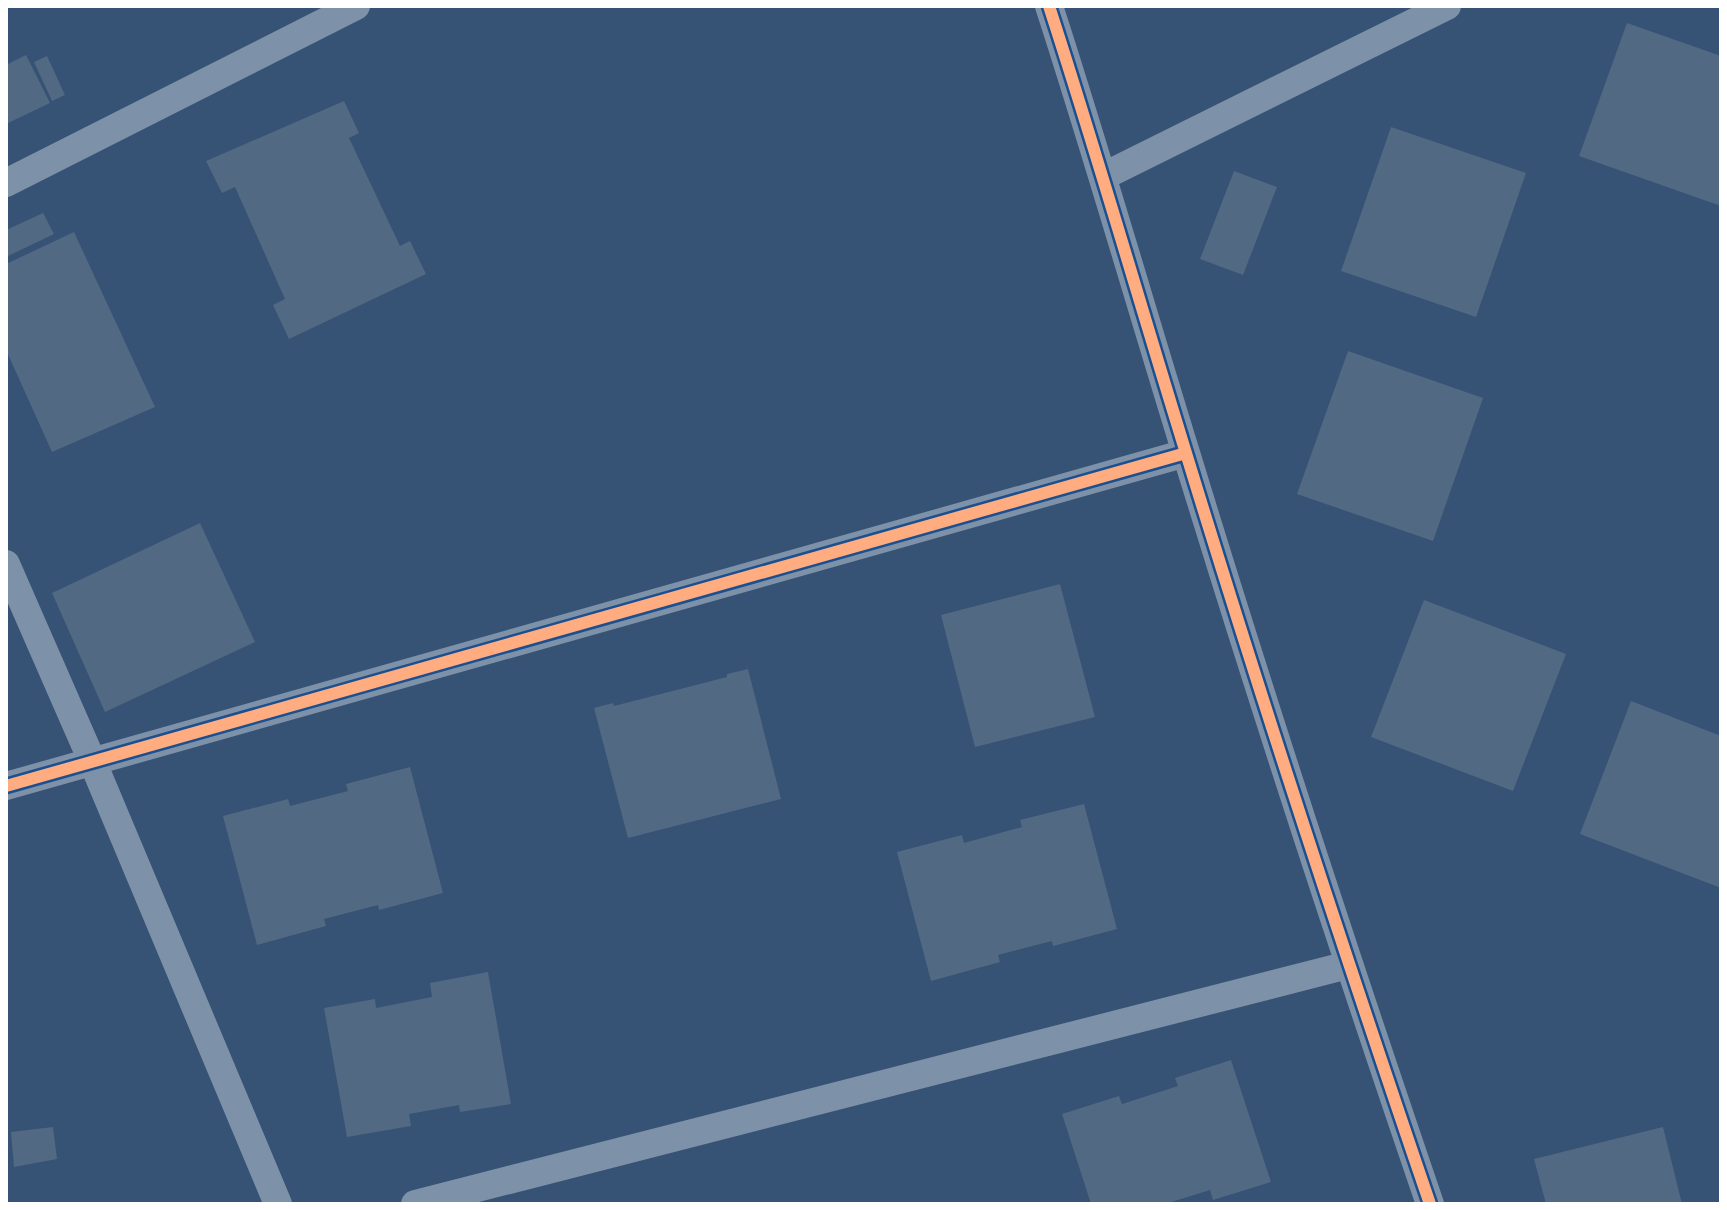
<svg xmlns="http://www.w3.org/2000/svg" width="1727" height="1210" viewBox="0 0 1727 1210" font-family="'Public Sans',sans-serif">
	<rect width="100%" height="100%" fill="#365274"/>
	<path fill="#526984" d="M1627 23 1721 56V206L1579 156Z
		M26 55 50 103 6 124V65Z
		M47 56 65 95 52 101 34 62Z
		M344 101 359 133 349 138 400 246 410 241 426 274 289 339 273 305 285 299 235 187 222 193 206 161Z
		M1391 127 1526 173 1476 317 1341 271Z
		M1234 171 1277 187 1243 275 1200 259Z
		M43 213 54 234 6 257V230Z
		M74 232 155 407 52 452 6 350V264Z
		M1348 351 1483 398 1433 541 1297 494Z
		M200 523 255 642 105 712 52 593Z
		M1060 584 1095 717 975 747 941 615Z
		M1424 600 1566 654 1513 791 1371 737Z
		M748 669 781 799 628 838 594 708 613 703 614 706 727 677V674Z
		M1631 701 1721 736V888L1580 834Z
		M410 767 443 893 379 910 378 905 324 919 326 926 257 945 223 816 288 799 290 806 348 791 346 784Z
		M1084 804 1117 929 1053 946 1052 941 998 955 1000 962 931 981 897 852 962 835 964 843 1022 827 1020 820Z
		M488 972 511 1104 460 1112 459 1105 409 1114 411 1126 347 1137 324 1008 375 999 376 1008 432 997 430 983Z
		M1231 1060 1271 1182 1213 1200 1210 1190 1165 1204H1091L1062 1114 1119 1096 1122 1104 1178 1086 1175 1078Z
		M53 1127 57 1159 14 1167 11 1132Z
		M1663 1127 1682 1204H1546L1534 1159Z"/>
	<g fill="none" stroke-linecap="round" stroke-linejoin="round">
		<path stroke="#7d92a8" stroke-width="28" d="M1049 6C1097 154 1140 304 1186 453 1263 705 1345 955 1430 1204
			M1104 176 1447 6
			M6 183 356 6
			M6 564 93 763 278 1204
			M6 786 1186 453
			M415 1204 1348 965"/>
		<defs>
			<path id="cycleway" d="M1049 6C1097 154 1140 304 1186 453 1263 705 1345 955 1430 1204
				M6 786 1186 453"/>
		</defs>
		<use href="#cycleway" stroke="#1b4f8f" stroke-width="17"/>
		<use href="#cycleway" stroke="#ffac80" stroke-width="12"/>
	</g>
	<rect width="1727" height="1210" fill="none" stroke="#ffffff" stroke-width="16"/>
</svg>
